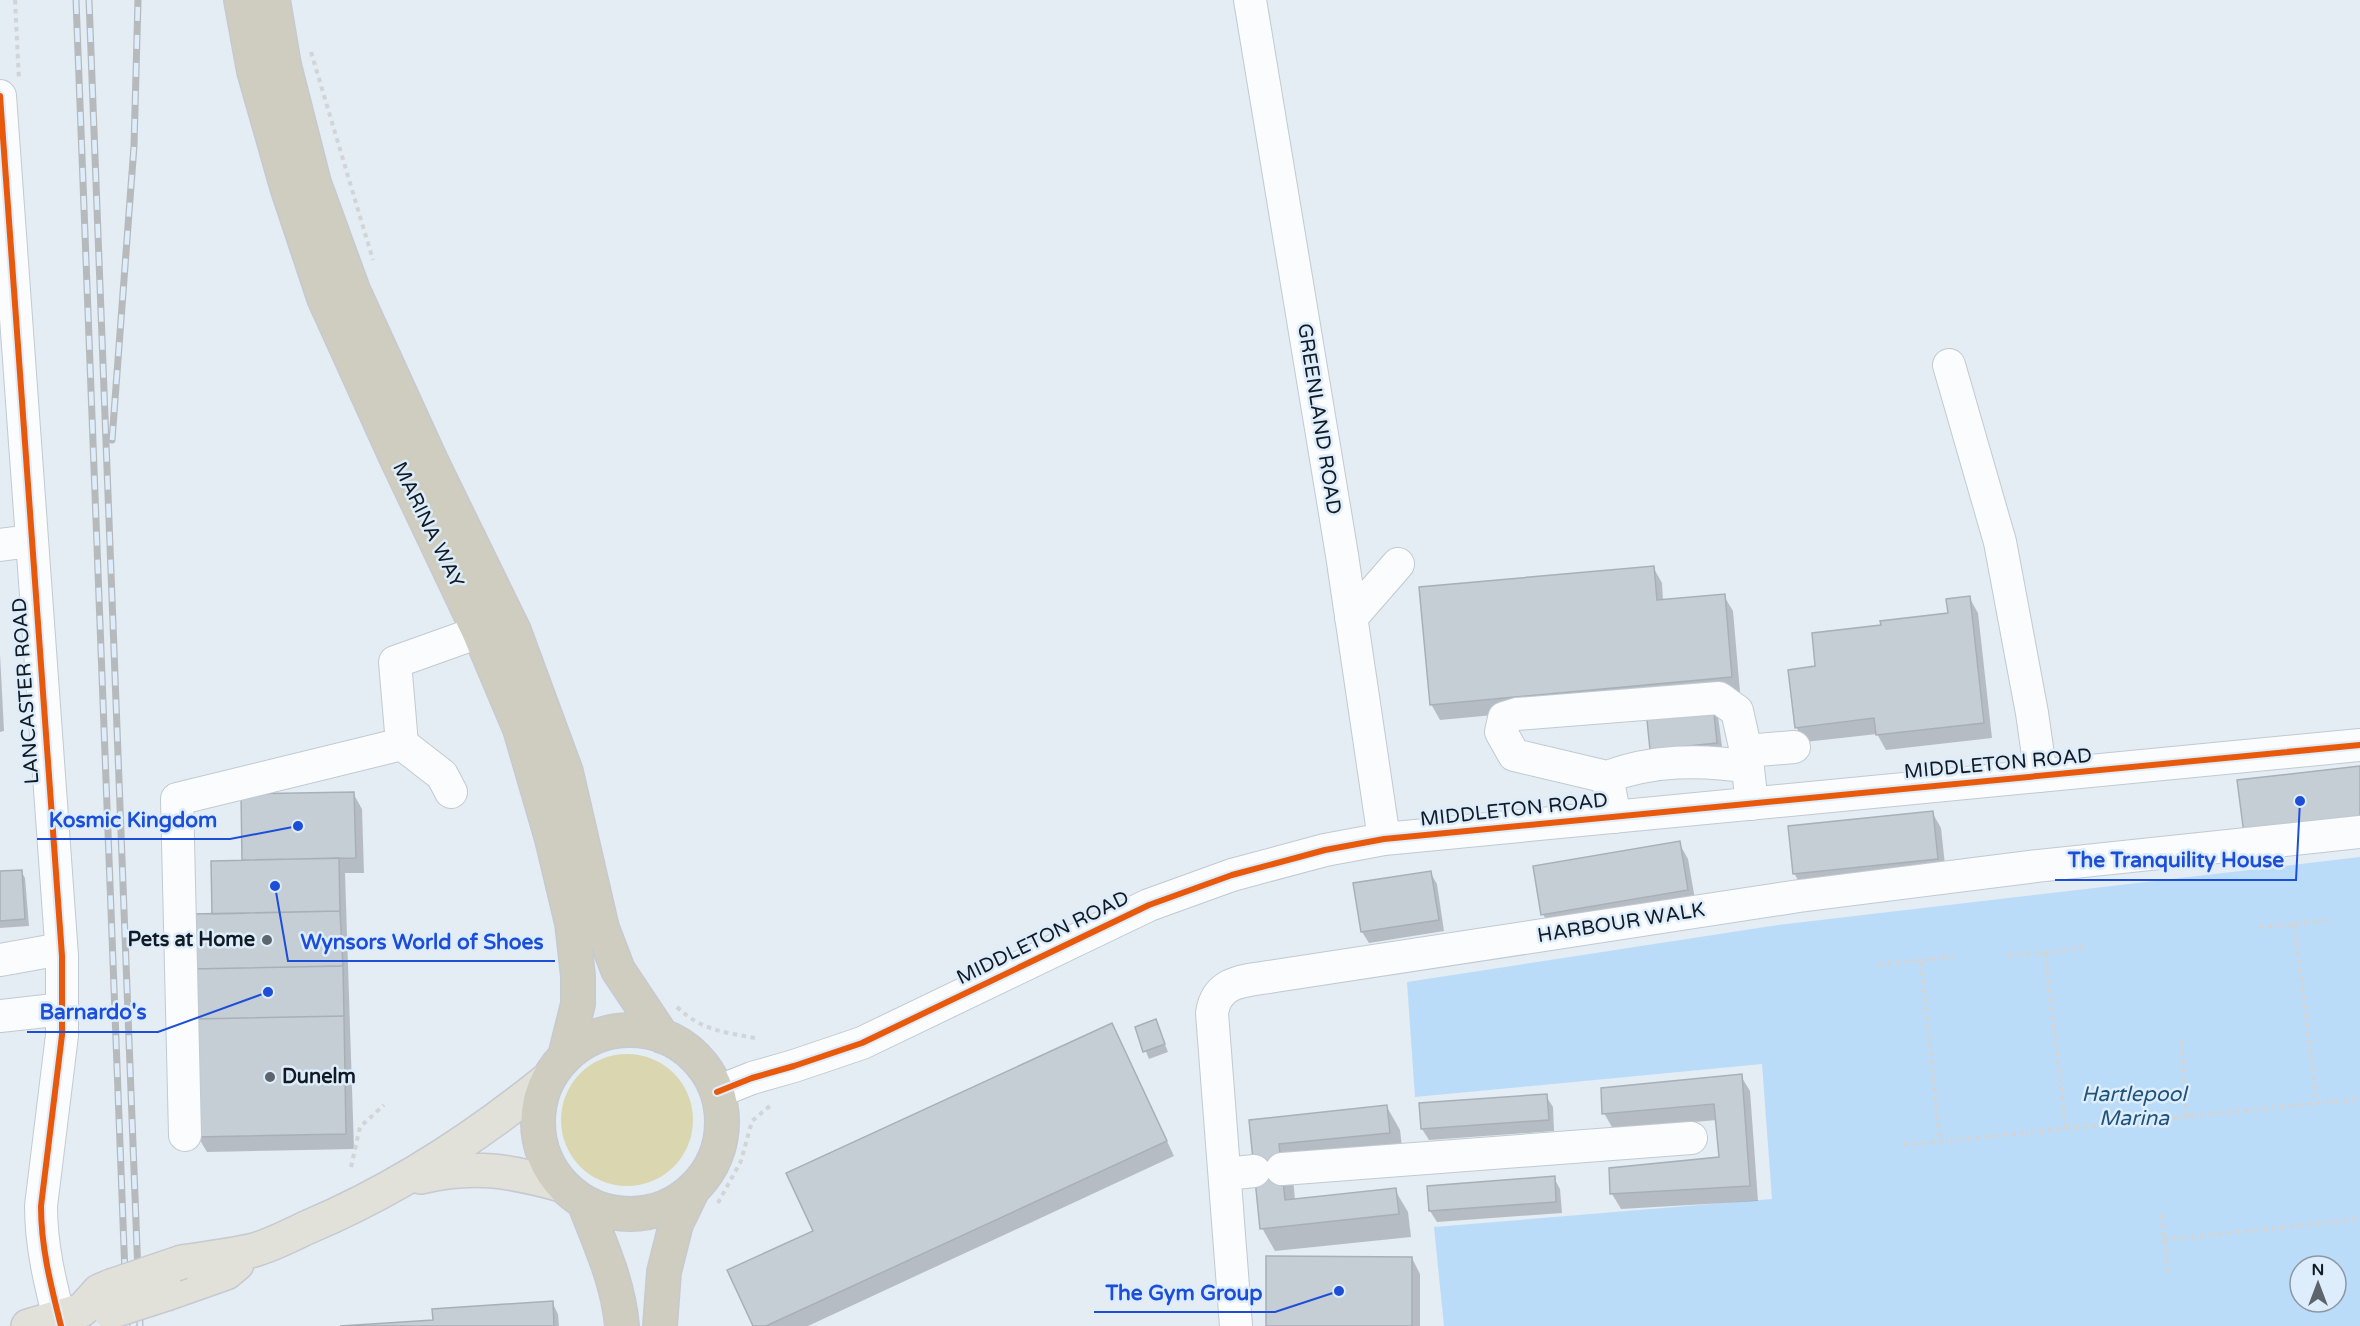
<svg xmlns="http://www.w3.org/2000/svg" width="2360" height="1326" viewBox="0 0 2360 1326" font-family="'Varela Round',sans-serif">
	<rect width="100%" height="100%" fill="#e4ecf4"/>
	<path fill="#dad7b0" d="M561 1120a66 66 0 1 1 132 0a66 66 0 1 1-132 0Z"/>
	<path fill="#bbdcf9" fill-rule="evenodd" d="M2360 857V1326H1444L1434 1227 1772 1199 1762 1064 1415 1097 1407 982 1778 925ZM2300 1266H2336V1302H2300Z"/>
	<path fill="#0003" d="M1653 567 1662 583 1663 601 1724 596 1733 611 1740 692 1440 720 1431 704Z
		M1969 597 1978 613 1992 738 1886 750 1877 734 1805 742 1796 727 1817 668 1883 627 1949 615Z
		M0 654 4 731 0 732Z
		M1712 704 1718 716 1723 754 1658 761Z
		M353 793 362 809 364 873H345L354 1149 207 1152 198 1137 213 915 244 862 243 795Z
		M1932 812 1941 828 1946 874 1803 889 1794 873Z
		M1679 843 1688 859 1696 905 1551 929 1543 914Z
		M21 871 25 878 29 926 0 928V872Z
		M1430 872 1437 884 1444 931 1369 943 1362 932Z
		M1156 1021 1168 1052 1149 1059 1136 1028Z
		M1112 1024 1174 1156 808 1326H755L815 1232Z
		M1741 1076 1750 1091 1758 1201 1621 1209 1612 1194 1610 1170 1721 1159 1717 1120 1613 1129 1604 1113Z
		M1546 1096 1553 1107 1554 1131 1429 1140 1422 1129Z
		M1387 1107 1400 1130 1403 1156 1292 1167 1295 1200 1395 1190 1408 1212 1411 1237 1275 1251 1262 1228 1251 1121Z
		M1554 1178 1560 1189 1562 1213 1437 1222 1430 1211Z
		M1412 1258 1420 1274V1326H1267Z
		M552 1302 558 1314 559 1326H363L435 1321Z"/>
	<path fill="#c5cdd5" stroke="#a8b0b7" stroke-width="1.5" d="M1654 566 1657 600 1725 594 1732 677 1430 705 1419 587Z
		M1970 596 1984 723 1876 735 1874 718 1795 728 1788 670 1815 666 1812 633 1881 625 1880 621 1948 613 1946 599Z
		M1713 703 1717 743 1650 750 1646 710Z
		M2360 766V821L2244 834 2237 780Z
		M354 792 356 858 242 860 241 794Z
		M1933 811 1938 859 1793 874 1788 826Z
		M1680 841 1688 890 1541 915 1533 866Z
		M339 858 340 911 212 914 211 861Z
		M22 870 25 919 0 921V871Z
		M1431 871 1439 920 1361 932 1353 883Z
		M340 911 343 966 192 969V914Z
		M343 966 344 1016 194 1019 192 969Z
		M344 1016 346 1134 196 1137 194 1019Z
		M1156 1019 1165 1044 1143 1052 1135 1027Z
		M1112 1023 1167 1141 766 1326H753L727 1270 813 1231 786 1173Z
		M1742 1074 1750 1186 1610 1194 1609 1168 1719 1157 1714 1104 1602 1114 1601 1088Z
		M1547 1094 1549 1120 1421 1129 1419 1103Z
		M1387 1105 1390 1133 1279 1144 1285 1200 1396 1188 1399 1214 1260 1229 1249 1120Z
		M1555 1176 1556 1202 1429 1211 1427 1186Z
		M1266 1256 1412 1257V1326H1266Z
		M553 1301 554 1326H340L433 1320 432 1309Z"/>
	<g fill="none" stroke-linecap="round" stroke-linejoin="round">
		<defs>
			<path id="minor" d="M1250 0 1342 555 1384 839
				M0 96 62 956V1035L41 1206C41 1248 51 1286 61 1326
				M1949 365 2000 542 2032 713 2041 776
				M0 545 31 541
				M1351 618 1398 564
				M1746 751 1794 747
				M1607 777C1651 760 1702 759 1748 767
				M451 792 442 775 402 744 395 662 479 632
				M1615 817 1607 777 1514 755 1501 732 1504 718 1517 714 1719 698 1737 711 1746 751 1752 804
				M0 960 61 949
				M0 1016 63 1009
				M717 1092 752 1078 794 1066 862 1043 1149 905 1232 875 1325 850 1384 839 2360 745
				M185 1135 177 799 402 744
				M1282 1169 1691 1138
				M1226 1174 1254 1171
				M1236 1326 1212 1013C1217 979 1247 981 1275 976L1799 896 2037 866 2360 832"/>
			<path id="major" d="M421 1177C474 1164 510 1171 562 1185
				M182 1262C205 1258 230 1256 254 1250 272 1245 291 1235 308 1227 396 1190 474 1139 548 1079
				M169 1293 226 1273 237 1264
				M28 1326 82 1310 99 1291 111 1286"/>
			<path id="highway" d="M241 0 254 71 287 187 324 298 396 457 479 632 520 729 552 839 572 923 578 976V1004L565 1056
				M273 0 284 65 314 183 353 290 432 463 514 631 566 772 602 928 618 970 662 1036
				M538 1122a92 92 0 1 1 184 0a92 92 0 1 1-184 0Z
				M584 1202C600 1244 618 1281 622 1326
				M660 1326 664 1272 676 1224 693 1189"/>
		</defs>
		<use href="#minor" stroke="#c1cad2" stroke-width="34"/>
		<use href="#major" stroke="#c6cacf" stroke-width="36"/>
		<use href="#highway" stroke="#c6cacf" stroke-width="36"/>
		<path stroke="#d2d5d7" stroke-width="4" stroke-dasharray="4.5 4.5" stroke-linecap="butt" d="M15 0 19 80
			M311 52 373 260
			M2294 924 2317 1104
			M2259 927 2332 920
			M2045 953 2066 1129
			M2008 955 2045 953 2084 947
			M1921 962 1940 1141
			M1878 965 1958 956
			M677 1007C701 1030 723 1032 755 1038
			M2181 1041 2187 1117
			M1904 1145 2360 1099
			M351 1167 360 1127 384 1105
			M718 1203 741 1161 752 1121 771 1105
			M2161 1214 2168 1273
			M2164 1240 2360 1219"/>
		<use href="#minor" stroke="#fbfcfd" stroke-width="32"/>
		<use href="#major" stroke="#e1e0d9" stroke-width="33"/>
		<use href="#highway" stroke="#cfcdc0" stroke-width="33"/>
		<defs>
			<path id="rail" d="M76 0 127 1326
				M89 0 140 1326
				M112 440 134 146 138 0"/>
		</defs>
		<use href="#rail" stroke="#b7babc" stroke-width="7"/>
		<use href="#rail" stroke="#ddedfb" stroke-width="4.5" stroke-dasharray="14" stroke-linecap="butt"/>
		<defs>
			<path id="major-bridge" d="M111 1286 182 1262
				M110 1312 169 1293"/>
		</defs>
		<use href="#major-bridge" stroke="#c6cacf" stroke-width="36" stroke-linecap="butt"/>
		<use href="#major-bridge" stroke="#e1e0d9" stroke-width="33"/>
		<defs>
			<path id="cycleway" d="M0 96 62 956V1035L41 1206C41 1248 51 1286 61 1326
				M717 1092 752 1078 794 1066 862 1043 1149 905 1232 875 1325 850 1384 839 2360 745"/>
		</defs>
		<use href="#cycleway" stroke="#ddedfb" stroke-width="10"/>
		<use href="#cycleway" stroke="#e8590c" stroke-width="6"/>
	</g>
	<g fill="#5c646d" stroke="#ddedfb" stroke-width="2">
		<circle cx="267" cy="940" r="6"/>
		<circle cx="270" cy="1077" r="6"/>
	</g>
	<g text-anchor="middle" dominant-baseline="central" stroke-width="5" stroke-linejoin="round" paint-order="stroke">
		<g font-size="20" fill="#121b24" stroke="#ddedfb">
			<text transform="translate(1319 419) rotate(81)">GREENLAND ROAD</text>
			<text transform="translate(428 525) rotate(64)">MARINA WAY</text>
			<text transform="translate(26 691) rotate(-94)">LANCASTER ROAD</text>
			<text transform="translate(1998 764) rotate(-5)">MIDDLETON ROAD</text>
			<text transform="translate(1514 810) rotate(-6)">MIDDLETON ROAD</text>
			<text transform="translate(1621 923) rotate(-9)">HARBOUR WALK</text>
			<text transform="translate(1043 938) rotate(-26)">MIDDLETON ROAD</text>
		</g>
		<g font-size="20" font-weight="bold" fill="#121b24" stroke="#ddedfb" text-anchor="end">
			<text x="255" y="940">Pets at Home</text>
			<text x="282" y="1077" text-anchor="start">Dunelm</text>
		</g>
		<g font-size="21" font-style="italic" fill="#1f537c" stroke="#ddedfb">
			<text x="2134" y="1094">Hartlepool<tspan x="2134" dy="24">Marina</tspan></text>
		</g>
	</g>
	<path fill="none" stroke="#1d4ed8" stroke-width="2" d="M298 826L230 839H37M2300 801L2296 880H2055M275 886L288 961H555M268 992L158 1032H27M1339 1291L1275 1312H1094"/>
	<g fill="#1d4ed8" stroke="#ddedfb" stroke-width="2">
		<circle cx="298" cy="826" r="6"/>
		<circle cx="2300" cy="801" r="6"/>
		<circle cx="275" cy="886" r="6"/>
		<circle cx="268" cy="992" r="6"/>
		<circle cx="1339" cy="1291" r="6"/>
	</g>
	<g font-size="21" text-anchor="middle" font-weight="bold" fill="#1d4ed8" stroke="#ddedfb" stroke-width="5" stroke-linejoin="round" paint-order="stroke">
		<text x="133" y="827">Kosmic Kingdom</text>
		<text x="2176" y="867">The Tranquility House</text>
		<text x="422" y="949">Wynsors World of Shoes</text>
		<text x="93" y="1019">Barnardo's</text>
		<text x="1184" y="1300">The Gym Group</text>
	</g>
	<g transform="translate(2318 1284)"><circle r="28" fill="#ddedfb" stroke="#8c99a5" stroke-width="1.5"/>
	<path d="M0-4.5L10 22L0 15L-10 22Z" fill="#5c646d"/>
	<text y="-9" font-size="16" font-weight="bold" text-anchor="middle" fill="#121b24">N</text>
	</g>
</svg>
